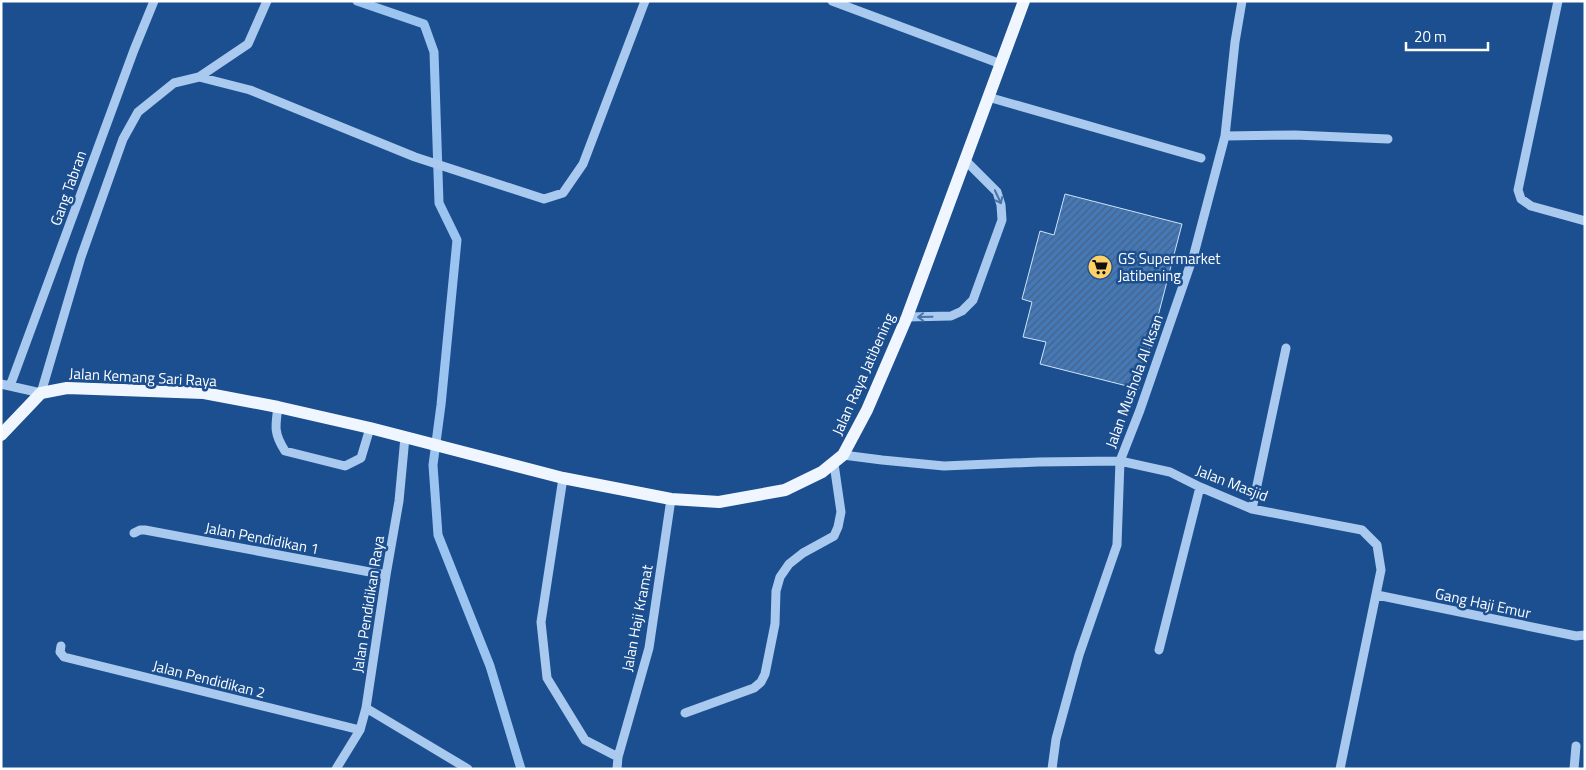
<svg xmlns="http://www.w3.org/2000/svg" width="1586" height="770" viewBox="0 0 1586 770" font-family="'Titillium Web',sans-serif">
	<defs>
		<pattern id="building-hatch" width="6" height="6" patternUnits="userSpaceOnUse" patternTransform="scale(1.25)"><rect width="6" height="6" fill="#4478b7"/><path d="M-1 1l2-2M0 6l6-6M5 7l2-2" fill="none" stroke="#486282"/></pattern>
	</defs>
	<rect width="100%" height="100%" fill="#1b4f8f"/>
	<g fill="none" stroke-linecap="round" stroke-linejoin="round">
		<path stroke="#9cc4f0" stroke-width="9" d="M357 1 424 24 434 52 439 203 457 240 441 405 433 465 438 535 490 666 521 769"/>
	</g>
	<path fill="url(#building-hatch)" stroke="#cfe3fa" d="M1065 194 1182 224 1139 389 1040 364 1046 342 1023 337 1032 302 1022 299 1040 231 1054 235Z"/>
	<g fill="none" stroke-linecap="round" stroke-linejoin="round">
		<path stroke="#a9c9ee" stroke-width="9" d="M832 1 1001 64
			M1558 1 1518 190 1521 199 1531 206 1585 221
			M199 77 250 90 415 157 544 199 563 193 583 164 645 1
			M988 97 1201 158
			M1225 136 1295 135 1388 139
			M907 317 951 316 962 311 973 300 1002 220 1001 205 997 192 966 161
			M1 384 41 393 81 257 123 139 138 112 174 83 199 77 248 44 267 1
			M10 386 134 50 154 1
			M278 407C275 427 274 434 285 451L345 466 361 458 370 428
			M843 455 882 460 944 466 1038 462 1120 461 1170 472 1200 487 1252 509 1362 530 1377 545 1381 570 1340 769
			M563 478 541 622 547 678 585 740 618 757
			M1252 509 1286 348
			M134 533 140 530H145L386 575
			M1377 595 1576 636 1585 635
			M61 646 60 652 64 657 360 730
			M1159 650 1200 487
			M366 708 468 769
			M685 713 754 688 761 682 765 674 775 624 776 591 780 577 789 564 803 553 834 536 838 527 841 512 834 464
			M336 769 360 730 366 708 386 575 399 501 405 437
			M617 769 618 757 649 648 671 499
			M1052 769 1056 739 1079 655 1117 545 1120 461 1140 410 1194 254 1225 136 1235 42 1242 1
			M1574 769 1576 746"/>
		<path stroke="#f0f6ff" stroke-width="12" d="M1 435 41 393 67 388 204 393 278 407 370 428 563 478 671 499 719 502 785 490 822 472 843 455 867 410 907 317 1024 1"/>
	</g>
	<defs><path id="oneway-shaft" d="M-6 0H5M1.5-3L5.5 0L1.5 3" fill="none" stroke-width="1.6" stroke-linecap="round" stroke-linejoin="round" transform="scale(1.25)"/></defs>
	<g stroke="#4674ac">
		<use href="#oneway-shaft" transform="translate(998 197) rotate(65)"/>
		<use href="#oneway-shaft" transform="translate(925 317) rotate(179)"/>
	</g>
	<defs>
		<symbol id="supermarket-disc" viewBox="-11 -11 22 22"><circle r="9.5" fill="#ffd166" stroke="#1b4f8f"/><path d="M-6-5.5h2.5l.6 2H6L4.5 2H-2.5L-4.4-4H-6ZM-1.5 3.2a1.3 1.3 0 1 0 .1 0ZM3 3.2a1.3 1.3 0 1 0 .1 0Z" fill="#111"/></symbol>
	</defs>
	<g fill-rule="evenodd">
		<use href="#supermarket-disc" x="1086" y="253" width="28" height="28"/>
	</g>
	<g text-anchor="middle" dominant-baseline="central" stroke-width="5" stroke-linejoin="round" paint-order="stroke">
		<g font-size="15" fill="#fff" stroke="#1b4f8f">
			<text transform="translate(68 188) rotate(-70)">Gang Tabran</text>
			<text transform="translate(863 374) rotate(-66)">Jalan Raya Jatibening</text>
			<text transform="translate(143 377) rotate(3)">Jalan Kemang Sari Raya</text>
			<text transform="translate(1134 381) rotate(-70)">Jalan Mushola Al Iksan</text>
			<text transform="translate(1232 483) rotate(21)">Jalan Masjid</text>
			<text transform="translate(262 538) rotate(11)">Jalan Pendidikan 1</text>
			<text transform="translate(1483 603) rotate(12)">Gang Haji Emur</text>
			<text transform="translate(368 604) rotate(-81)">Jalan Pendidikan Raya</text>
			<text transform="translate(637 618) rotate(-79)">Jalan Haji Kramat</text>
			<text transform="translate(209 679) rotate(14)">Jalan Pendidikan 2</text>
		</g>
		<g font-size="15" fill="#fff" stroke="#1b4f8f" text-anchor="start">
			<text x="1118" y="258">GS Supermarket<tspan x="1118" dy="17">Jatibening</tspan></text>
		</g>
	</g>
	<rect width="1586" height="770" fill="none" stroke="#ffffff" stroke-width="5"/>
	<path d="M1406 42v8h82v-8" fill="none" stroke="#ffffff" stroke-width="2.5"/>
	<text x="1414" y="42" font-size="15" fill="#ffffff" stroke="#1b4f8f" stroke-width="4" paint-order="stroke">20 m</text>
</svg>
